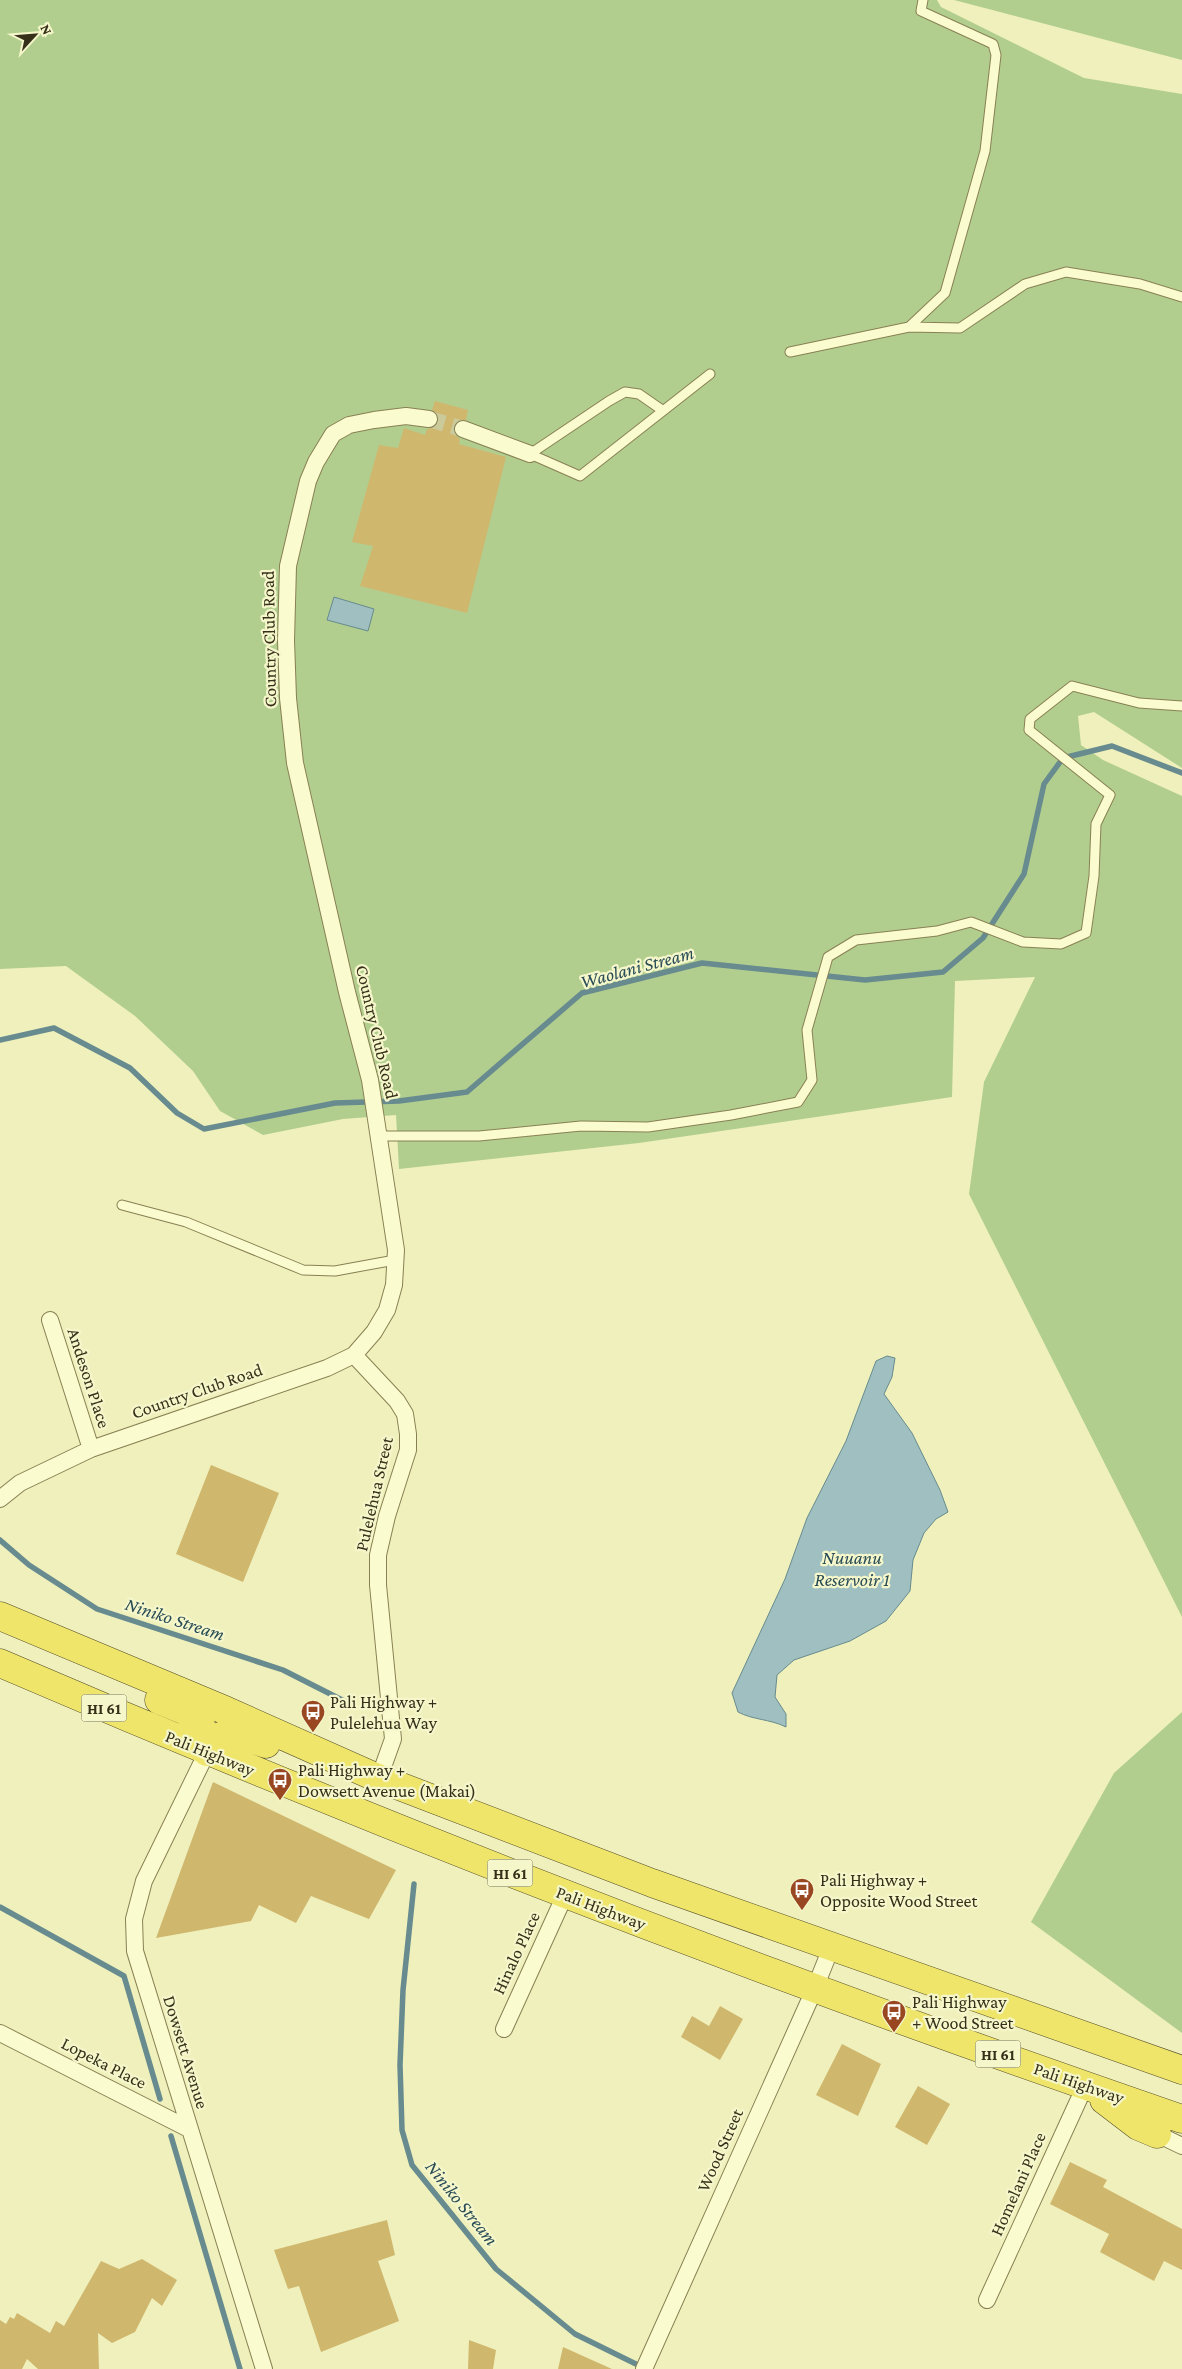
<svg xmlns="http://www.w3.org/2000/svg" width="1182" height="2369" viewBox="0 0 1182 2369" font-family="'Crimson Pro',serif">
	<rect width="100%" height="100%" fill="#eff0bb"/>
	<path fill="#b2ce8f" d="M0 0H937L941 7 1084 78 1182 94V768L1094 712 1078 716 1081 745 1103 760 1182 796V1617L969 1194 984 1082 1035 977 955 981 952 1097 639 1143 399 1169 396 1115 343 1119 263 1135 220 1111 193 1071 135 1016 66 966 0 969Z
		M954 0H1182V60Z
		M1182 1712V2033L1031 1922 1114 1773Z"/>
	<path fill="#a0bfc0" stroke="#678b8e" d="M334 597 374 609 368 631 327 620Z
		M887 1356 895 1358 892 1377 884 1394 912 1433 940 1490 948 1512 936 1519 924 1533 913 1560 910 1591 886 1621 850 1641 794 1660 777 1675 775 1697 786 1714V1727C770 1719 753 1720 738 1712L732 1693 785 1579 807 1518 846 1441 876 1361Z"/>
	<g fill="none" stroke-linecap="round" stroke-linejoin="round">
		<path stroke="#678b8e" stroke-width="5.5" d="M0 1040 54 1028 130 1068 177 1113 204 1129 335 1103 399 1101 467 1092 582 993 702 963 865 980 943 972 983 938 1024 874 1044 784 1063 758 1112 746 1182 773
			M0 1540 29 1565 97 1609 283 1670 352 1705
			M414 1884 403 1990 400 2065 402 2130 412 2165 496 2269 575 2334 642 2367
			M0 1907 124 1976 160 2099
			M171 2136 240 2369"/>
	</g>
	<path fill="#d0b76e" d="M435 401 468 410 466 420 457 421 454 426 455 435 460 439 459 444 506 457 467 613 360 586 373 546 352 542 379 445 398 448 404 428 425 435 427 429 433 428 439 421 438 415 432 410Z
		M211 1465 279 1493 243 1582 176 1554Z
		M213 1782 396 1870 369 1919 311 1896 296 1923 259 1905 251 1921 156 1938Z
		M720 2006 743 2019 720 2060 681 2037 692 2016 709 2026Z
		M842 2044 881 2064 858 2116 816 2095Z
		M918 2086 950 2104 927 2145 895 2127Z
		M1070 2162 1107 2180 1103 2187 1182 2229V2270L1164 2261 1154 2281 1100 2252 1109 2234 1050 2204Z
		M387 2220 395 2255 378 2261 399 2321 321 2352 299 2286 288 2289 274 2250Z
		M142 2259 177 2280 162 2306 152 2298 135 2332 112 2343 98 2333 99 2369H38L27 2359 22 2369H0V2320L6 2324 10 2317 14 2319 17 2313 50 2333 56 2321 64 2326 101 2261 119 2269Z
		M469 2340 496 2350 493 2369H468Z
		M563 2347 612 2369H558Z"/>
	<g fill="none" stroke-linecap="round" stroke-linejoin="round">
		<path stroke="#caca9b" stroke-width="16" stroke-dasharray="16 8" stroke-linecap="butt" d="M429 419 463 429"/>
		<defs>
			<path id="service" d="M909 327 960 328 1025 284 1066 272 1140 284 1182 297
				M790 352 909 327 945 293 985 151 996 55 993 44 921 11 923 0
				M530 454 580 476 710 374
				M530 454 609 401 625 392 639 394 662 410
				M380 1136H479L581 1126 648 1127 731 1115 798 1102 812 1080 807 1030 828 957 856 940 937 931 971 922 1023 942 1061 944 1086 933 1094 876 1096 824 1110 795 1029 730 1030 719 1072 686 1139 703 1182 706
				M122 1205 186 1222 303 1270 335 1271 395 1260"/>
			<path id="minor" d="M463 429 530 454
				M50 1320 91 1449
				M354 1355 397 1401 405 1414 408 1434V1450L387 1516 378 1555V1585L393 1739 379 1778
				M0 1499 20 1483 91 1449 327 1368 354 1355 374 1332 387 1310 394 1285 396 1250 370 1080 347 992 295 763 288 698 286 640 288 566 308 481 316 462 333 434 349 425 374 420 406 416 429 419
				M207 1752 144 1881 134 1919 135 1951 264 2369
				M504 2029 565 1895
				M0 2033 189 2129
				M1157 2134 1182 2146
				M987 2300 1085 2086
				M644 2369 815 1988 831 1948"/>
			<path id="trunk" d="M0 1616 227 1711 373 1776 652 1883 1182 2070
				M0 1663C388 1830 782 1982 1182 2119
				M159 1700 186 1711 201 1725 207 1752
				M207 1752 221 1736 234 1733 266 1744
				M1104 2100 1138 2126 1157 2134"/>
		</defs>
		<use href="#service" stroke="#888054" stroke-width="11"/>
		<use href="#minor" stroke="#888054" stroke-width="18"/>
		<use href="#trunk" stroke="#544b29" stroke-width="29"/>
		<use href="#service" stroke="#fafbce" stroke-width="9"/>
		<use href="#minor" stroke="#fafbce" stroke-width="16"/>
		<use href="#trunk" stroke="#eee56a" stroke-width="28"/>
	</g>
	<defs>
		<symbol id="bus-pin" viewBox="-11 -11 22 30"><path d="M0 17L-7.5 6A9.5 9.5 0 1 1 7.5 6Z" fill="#994721" stroke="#f5f7cb"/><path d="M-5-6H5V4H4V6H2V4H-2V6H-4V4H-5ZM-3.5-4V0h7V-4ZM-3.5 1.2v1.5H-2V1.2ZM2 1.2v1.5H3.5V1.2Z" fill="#fff"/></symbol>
	</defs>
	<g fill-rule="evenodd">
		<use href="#bus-pin" x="299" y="1698" width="28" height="38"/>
		<use href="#bus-pin" x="266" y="1766" width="28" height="38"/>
		<use href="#bus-pin" x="788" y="1876" width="28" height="38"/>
		<use href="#bus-pin" x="880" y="1998" width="28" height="38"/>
	</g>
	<g text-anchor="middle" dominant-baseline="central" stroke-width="4.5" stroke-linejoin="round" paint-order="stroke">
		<g fill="#f5f7cb" stroke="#6f6c4f" stroke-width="1">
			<rect x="81.5" y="1694.5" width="45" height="27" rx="4"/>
			<rect x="487.5" y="1859.5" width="45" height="27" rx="4"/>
			<rect x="975.5" y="2040.5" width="45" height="27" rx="4"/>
		</g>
		<g font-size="16" font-weight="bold" fill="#36301a">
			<text x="104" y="1708">HI 61</text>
			<text x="510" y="1873">HI 61</text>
			<text x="998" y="2054">HI 61</text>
		</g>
		<g font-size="18" fill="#36301a" stroke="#f5f7cb">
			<text transform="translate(269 639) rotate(-91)">Country Club Road</text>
			<text transform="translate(377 1032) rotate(77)">Country Club Road</text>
			<text transform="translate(89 1378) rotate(72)">Andeson Place</text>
			<text transform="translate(197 1391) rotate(-19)">Country Club Road</text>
			<text transform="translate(374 1494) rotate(-77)">Pulelehua Street</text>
			<text transform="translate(210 1753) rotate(22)">Pali Highway</text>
			<text transform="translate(601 1908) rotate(21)">Pali Highway</text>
			<text transform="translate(516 1953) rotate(-65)">Hinalo Place</text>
			<text transform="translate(186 2052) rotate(73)">Dowsett Avenue</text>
			<text transform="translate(104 2063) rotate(27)">Lopeka Place</text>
			<text transform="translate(1079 2083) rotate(19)">Pali Highway</text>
			<text transform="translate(720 2150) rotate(-66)">Wood Street</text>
			<text transform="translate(1018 2184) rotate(-66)">Homelani Place</text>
		</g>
		<g font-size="18" fill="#36301a" stroke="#f5f7cb" text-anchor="start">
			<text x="330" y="1702">Pali Highway +<tspan x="330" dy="21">Pulelehua Way</tspan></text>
			<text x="298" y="1770">Pali Highway +<tspan x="298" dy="21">Dowsett Avenue (Makai)</tspan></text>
			<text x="820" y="1880">Pali Highway +<tspan x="820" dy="21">Opposite Wood Street</tspan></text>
			<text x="912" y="2002">Pali Highway<tspan x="912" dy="21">+ Wood Street</tspan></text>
		</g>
		<g font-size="19" font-style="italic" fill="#284b56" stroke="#f5f7cb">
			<text transform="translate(637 967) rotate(-15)">Waolani Stream</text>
			<text x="852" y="1557">Nuuanu<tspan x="852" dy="22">Reservoir 1</tspan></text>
			<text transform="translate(175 1619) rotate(18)">Niniko Stream</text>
			<text transform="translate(462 2203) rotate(51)">Niniko Stream</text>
		</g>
	</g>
	<g transform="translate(35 35) rotate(64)" stroke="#f5f7cb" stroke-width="4" paint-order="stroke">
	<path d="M0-4L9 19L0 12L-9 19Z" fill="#36301a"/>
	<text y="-8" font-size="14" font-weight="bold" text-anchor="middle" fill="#36301a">N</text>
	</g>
</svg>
